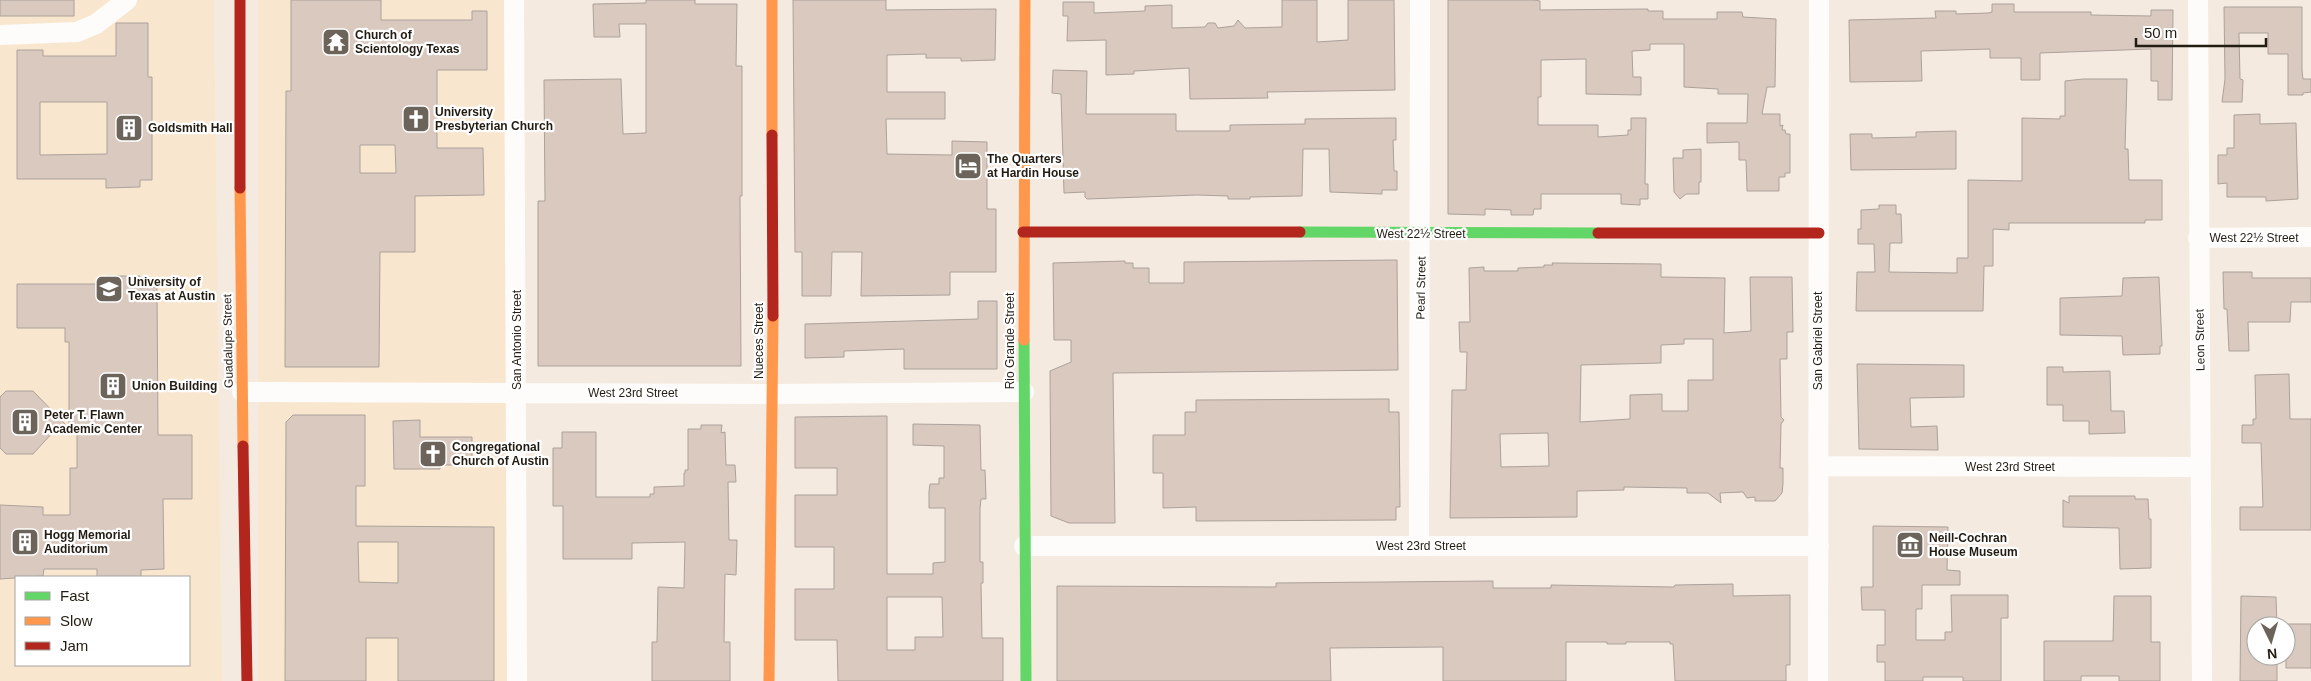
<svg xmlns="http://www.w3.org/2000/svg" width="2311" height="681" viewBox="0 0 2311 681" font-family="Helvetica,sans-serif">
	<rect width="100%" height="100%" fill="#f5eadf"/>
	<path fill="#f9e6cf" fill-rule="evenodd" d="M0 0H214L222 681H0ZM16 577H189V665H16Z
		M258 0H506L510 681H258Z"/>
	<path fill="#d9c9bf" stroke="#aca29b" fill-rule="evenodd" d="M0 0H74V16H0Z
		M291 0H381V20H472V11H487V70H437V148H483L484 195 415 196V252H380L379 367H285L286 91H291ZM360 145H395L396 173H360Z
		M646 0H695V4H737L736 66H742V196H740L741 366H538V201H545L544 80 621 79 623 134 646 133V24H619L620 37H594L593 4 646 3Z
		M793 0H886V10L996 9 995 60 961 61V58H926V54L887 55V92H945V119H886L887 154 952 155V141L987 142V209H996V272H950V295L861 296 862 252H832L831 296H802V252H795Z
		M1282 0H1317V42L1348 40V0H1394L1395 90 1267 92 1268 98 1190 99 1189 68 1134 71V74L1106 75V40L1067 41 1068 16H1063V2H1094V13L1145 11V6L1172 5V28L1205 27 1208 23H1215L1218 28 1234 26 1238 20 1245 28 1282 27Z
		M1448 0H1534L1540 1V10L1648 9V11H1663V19H1717V12H1742L1743 17 1776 19 1775 87H1767L1762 114H1780V126L1783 125 1782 130H1785L1786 134H1790V173H1785V177H1779V191H1747L1746 160H1739V142L1707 143V123H1747L1748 94H1718V89L1684 87V44H1650V50L1632 51 1633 77H1641V95L1586 94V59L1541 60V97H1538V125H1598V137L1628 135V130H1631V118H1646L1645 184H1648V199H1640V205L1621 204V194H1541V209H1534L1533 215H1511V210L1485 209V215L1448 214Z
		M1992 4H2014V12H2091V15L2151 16V10H2173L2172 100H2158V81H2151V49L2040 53V80H2021V58H1990V49L1921 51 1922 81 1850 82 1849 20 1936 18 1935 11H1956V14L1988 13 1992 12Z
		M2224 7H2302V70L2303 79H2311V92L2303 93V95H2288V54H2268V33H2239L2240 79 2243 80 2242 102H2222L2225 79Z
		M116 23H148V77H152V180H140V187L106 188V179H17V50H43V56H116ZM40 102H107V154L40 155Z
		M1053 70 1087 71 1086 114H1176V131H1230V125L1305 124V119L1396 118V140H1393L1394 171H1397V190H1382V194L1330 192 1329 149H1303L1302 196 1250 197V199H1228V196L1197 195 1087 199 1085 197V192L1064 193 1061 94 1052 93Z
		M2083 79H2127L2125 149H2128L2129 180H2162V220H2145V223H2009V230L1993 229V266H1984L1983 311H1856L1857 272H1875L1874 244H1858V229H1861V210L1879 209V205H1896V214H1901L1902 243H1890L1889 272 1957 273V258H1968V180L2022 181V118L2060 119V116H2065V81Z
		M2260 114V124L2296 123 2298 199 2266 201V197H2227V183L2218 184V155H2227V148H2234V115Z
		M1956 131V169L1851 170 1850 134H1872V138L1916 137V132Z
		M1701 149V182H1699V194H1686L1680 199 1674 192 1673 158H1683V150Z
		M1397 260 1398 370 1113 373 1115 523H1069L1051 516 1050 371 1071 362V340H1054L1053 263 1125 261V263H1133V268H1149V283H1184V262Z
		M1552 263 1661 264V277L1725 278 1724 333 1751 331 1750 277H1792L1793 332H1787V359H1780L1781 417 1784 420 1781 424 1780 468H1783V484L1782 493 1775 501H1755V497L1747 498 1743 492 1720 493 1721 503 1708 493H1687V488L1624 487V490L1577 491V517L1450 518 1452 390H1466L1467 352H1460L1459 322H1470L1469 268 1484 267V271H1518V268L1544 267V265H1553ZM1684 339H1713V380H1688V411H1662V394L1630 395V419L1580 422 1581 365 1661 363V345L1684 344ZM1548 433 1549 466 1501 467 1500 434Z
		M2223 272H2252V278H2311V302H2291L2290 322H2248L2249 351H2229L2227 309H2224Z
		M106 276H140V288L157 287 158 435H192V499H163L164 569 141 570V577H97V569H44L43 576 0 579V505L43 507V515H70V468H77V431H54L33 454H6L0 448V397L6 391H33L69 428V342H65V328H17V284H106Z
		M2159 277 2162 346H2160V354L2123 355 2122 336 2060 335V298L2122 296 2123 278Z
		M978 301H997V369H904V349L844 351V357L805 358V324L978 319Z
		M1857 364 1964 365V397L1910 398 1911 427 1937 426 1938 450 1859 449Z
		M2047 367H2063V372L2110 371 2111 411H2124L2125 433 2089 434V421H2063V405H2047Z
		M2289 374 2290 419H2311V530H2240V507H2263L2261 443H2242V425H2253V419H2256L2255 375Z
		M1389 399V412H1399L1400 507H1396V520L1196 521V507L1163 508V473H1153V435H1185V412H1196V400Z
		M293 415H365V486H356V526L494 527V681H398V638H366V681H285L286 422ZM358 542H398V583L359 582Z
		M887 416V574H933V563L945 562V508H929V491L930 484H939V478H944V446L913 445V424L980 425 981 470H985L986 499H981L980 508V562H983V583H981L982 638H1003V681H838L837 640H795V589H834V547H795V495H837V468H795V417ZM887 597H942L943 637H915V650H887Z
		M420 420V437H472V465H440V469H394L393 421Z
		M701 425H722L721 433 725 432 726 465H735L736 482H728L729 540H737L736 575 725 574 724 642H730V681H652V642H657L658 587 684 588 685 542 632 543V559H563V506H553V448H562V432H596V497H650V494H654V487L684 486V473H685V470H688V429H701Z
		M2069 496H2135V499H2148L2149 519H2151V568L2120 569 2119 528 2063 527V500L2069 503Z
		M1873 526 1948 527 1947 570 1960 571V585H1922V609H1916V640H1945V632H1952L1951 595H2008V618H2001V681H1963V677H1923V681H1885V662H1877V645H1885V610H1862L1861 587H1873Z
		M1493 581V588H1551V585L1674 587 1675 585 1733 584V596L1790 595V665H1786V681H1675L1673 644H1670V642H1626V644H1607V642H1566V681H1443V647L1330 648 1331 681H1057V586L1276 587V583Z
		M2114 596H2151V642H2160V681H2119V676H2081V681H2044V641H2113Z
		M2241 596 2276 597 2277 626H2256V656H2277V681H2240Z
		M2286 624H2311V668H2286Z"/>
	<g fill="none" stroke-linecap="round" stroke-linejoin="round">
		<path stroke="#fefcfa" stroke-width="20" d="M514 0 517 681
			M2198 0 2202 681
			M0 35 77 32 96 24 127 0
			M2198 238 2311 237
			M242 392 773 394 1024 392
			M1819 466 2201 467
			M1024 546H1819
			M1419 546 1420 0
			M1818 681 1819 0"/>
		<path stroke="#63d668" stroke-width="11" d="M1300 232 1598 233
			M1024 340 1026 681"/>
		<path stroke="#ff974d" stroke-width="11" d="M772 0V135
			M240 188 243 446
			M1024 340 1025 0
			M769 681 773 316"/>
		<path stroke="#b3261e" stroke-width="11" d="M240 0V188
			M772 135 773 316
			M1023 232H1300
			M1598 233H1819
			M243 446 247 681"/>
	</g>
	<defs>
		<symbol id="temple-square" viewBox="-11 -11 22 22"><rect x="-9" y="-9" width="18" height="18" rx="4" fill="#6c645a" stroke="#fff"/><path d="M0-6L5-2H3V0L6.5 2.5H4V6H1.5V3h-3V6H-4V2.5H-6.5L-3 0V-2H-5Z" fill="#fff"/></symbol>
		<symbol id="church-square" viewBox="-11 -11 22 22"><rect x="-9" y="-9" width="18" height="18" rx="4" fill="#6c645a" stroke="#fff"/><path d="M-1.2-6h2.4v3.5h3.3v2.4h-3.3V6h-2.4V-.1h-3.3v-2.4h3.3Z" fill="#fff"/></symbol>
		<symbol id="building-square" viewBox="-11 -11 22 22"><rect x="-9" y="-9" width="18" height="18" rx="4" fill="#6c645a" stroke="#fff"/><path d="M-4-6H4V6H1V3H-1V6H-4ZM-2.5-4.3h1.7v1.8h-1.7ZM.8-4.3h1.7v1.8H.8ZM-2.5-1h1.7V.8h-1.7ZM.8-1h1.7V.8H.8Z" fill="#fff"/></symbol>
		<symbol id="hotel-square" viewBox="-11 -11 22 22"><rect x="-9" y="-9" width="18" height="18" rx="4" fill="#6c645a" stroke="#fff"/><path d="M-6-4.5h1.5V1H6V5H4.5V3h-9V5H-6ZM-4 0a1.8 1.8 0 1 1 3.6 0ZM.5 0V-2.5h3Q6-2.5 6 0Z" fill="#fff"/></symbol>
		<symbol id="university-square" viewBox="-11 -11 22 22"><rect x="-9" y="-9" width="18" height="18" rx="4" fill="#6c645a" stroke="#fff"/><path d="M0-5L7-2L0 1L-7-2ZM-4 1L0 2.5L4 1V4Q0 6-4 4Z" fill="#fff"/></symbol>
		<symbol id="museum-square" viewBox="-11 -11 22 22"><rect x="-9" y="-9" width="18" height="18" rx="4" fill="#6c645a" stroke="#fff"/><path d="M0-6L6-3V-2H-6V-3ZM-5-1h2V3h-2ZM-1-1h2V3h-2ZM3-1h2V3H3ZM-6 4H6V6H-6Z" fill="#fff"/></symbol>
	</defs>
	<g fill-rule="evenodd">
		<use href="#temple-square" x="320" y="26" width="32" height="32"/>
		<use href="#church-square" x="400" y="103" width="32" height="32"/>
		<use href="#building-square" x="113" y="112" width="32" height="32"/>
		<use href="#hotel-square" x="952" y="150" width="32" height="32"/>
		<use href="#university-square" x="93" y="273" width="32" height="32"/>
		<use href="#building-square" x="97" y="370" width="32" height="32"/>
		<use href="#building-square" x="9" y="406" width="32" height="32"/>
		<use href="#church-square" x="417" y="438" width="32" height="32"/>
		<use href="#building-square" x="9" y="526" width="32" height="32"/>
		<use href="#museum-square" x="1894" y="529" width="32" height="32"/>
	</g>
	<g text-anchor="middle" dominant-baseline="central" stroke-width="4.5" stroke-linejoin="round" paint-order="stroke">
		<g font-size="12" font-weight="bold" fill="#231c12" stroke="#fff" text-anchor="start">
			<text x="355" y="35">Church of<tspan x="355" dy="14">Scientology Texas</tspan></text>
			<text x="435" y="112">University<tspan x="435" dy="14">Presbyterian Church</tspan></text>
			<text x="148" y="128">Goldsmith Hall</text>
			<text x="987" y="159">The Quarters<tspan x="987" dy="14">at Hardin House</tspan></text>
			<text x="128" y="282">University of<tspan x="128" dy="14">Texas at Austin</tspan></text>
			<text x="132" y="386">Union Building</text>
			<text x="44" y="415">Peter T. Flawn<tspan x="44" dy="14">Academic Center</tspan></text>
			<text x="452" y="447">Congregational<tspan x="452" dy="14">Church of Austin</tspan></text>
			<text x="44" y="535">Hogg Memorial<tspan x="44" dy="14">Auditorium</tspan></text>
			<text x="1929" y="538">Neill-Cochran<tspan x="1929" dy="14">House Museum</tspan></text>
		</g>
		<g font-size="12" fill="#231c12" stroke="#fff">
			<text x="1421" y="234">West 22½ Street</text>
			<text x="2254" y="238">West 22½ Street</text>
			<text transform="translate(1421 288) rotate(-89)">Pearl Street</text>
			<text transform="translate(517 340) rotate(-90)">San Antonio Street</text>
			<text transform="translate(2200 340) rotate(-91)">Leon Street</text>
			<text transform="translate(228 341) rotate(-91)">Guadalupe Street</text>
			<text transform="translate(759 341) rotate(-90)">Nueces Street</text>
			<text transform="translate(1010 341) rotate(-90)">Rio Grande Street</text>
			<text transform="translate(1818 341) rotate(-90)">San Gabriel Street</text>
			<text x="633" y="393">West 23rd Street</text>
			<text x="2010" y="467">West 23rd Street</text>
			<text x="1421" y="546">West 23rd Street</text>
		</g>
	</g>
	<rect x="15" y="576" width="175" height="90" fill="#ffffff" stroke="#a7a4a0"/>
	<rect x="25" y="592" width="25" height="8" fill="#63d668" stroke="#a7a4a0"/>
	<text x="60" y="601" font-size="15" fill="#231c12">Fast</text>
	<rect x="25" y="617" width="25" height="8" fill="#ff974d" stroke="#a7a4a0"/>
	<text x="60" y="626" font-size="15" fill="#231c12">Slow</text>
	<rect x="25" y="642" width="25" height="8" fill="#b3261e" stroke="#a7a4a0"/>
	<text x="60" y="651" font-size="15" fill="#231c12">Jam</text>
	<g transform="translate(2271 641) rotate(175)"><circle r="24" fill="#ffffff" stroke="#a7a4a0"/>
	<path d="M0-4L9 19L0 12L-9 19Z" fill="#6c645a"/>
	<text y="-8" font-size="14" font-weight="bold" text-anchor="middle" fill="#231c12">N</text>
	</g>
	<path d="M2136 38v8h130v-8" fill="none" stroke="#231c12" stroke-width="2.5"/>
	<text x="2144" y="38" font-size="15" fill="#231c12" stroke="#ffffff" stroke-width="4" paint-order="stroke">50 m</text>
</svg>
